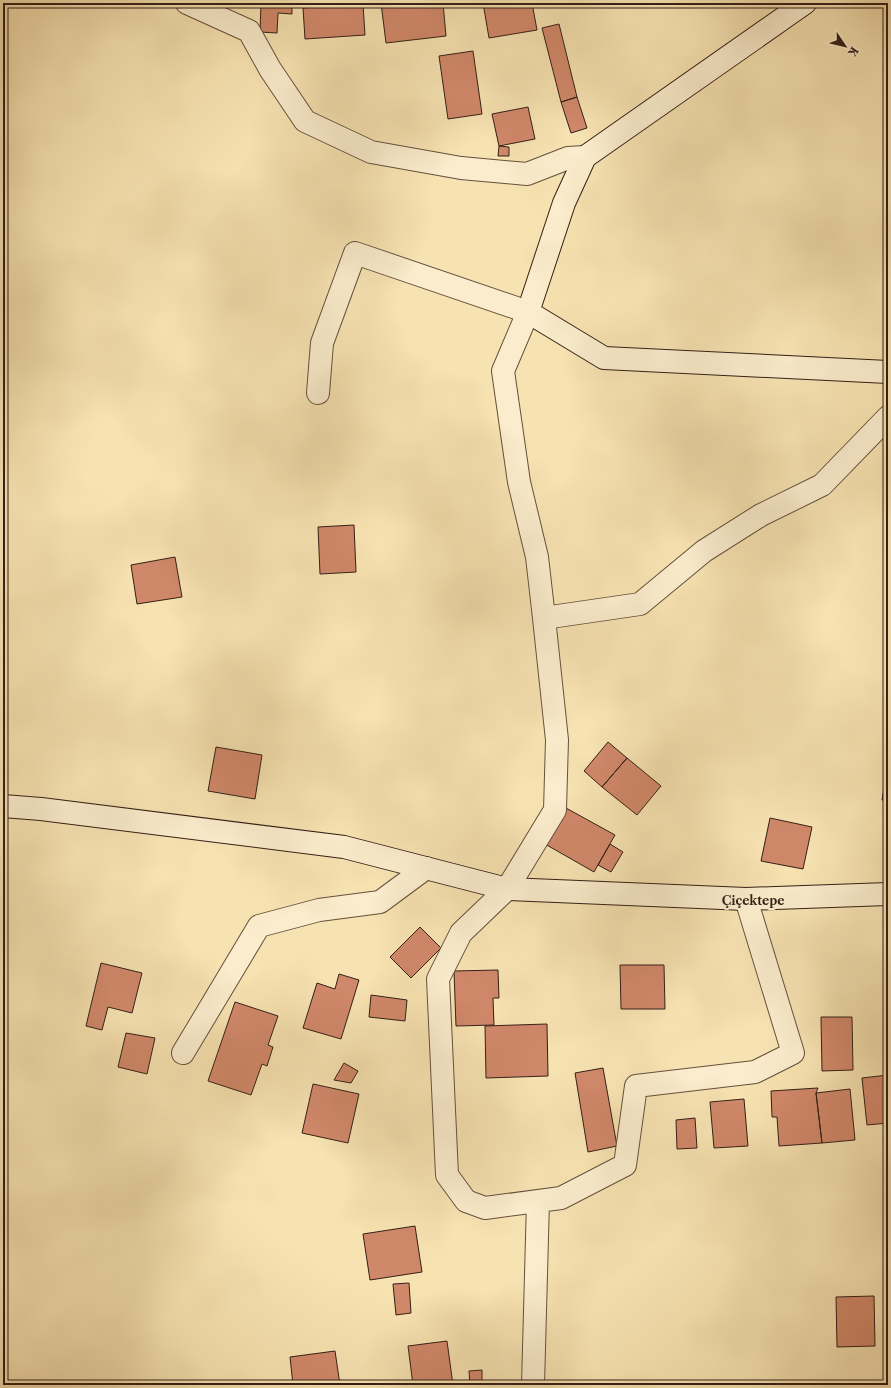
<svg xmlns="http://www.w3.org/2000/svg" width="891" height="1388" viewBox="0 0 891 1388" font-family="'Libre Caslon Text',serif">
	<rect width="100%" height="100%" fill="#f7e2b1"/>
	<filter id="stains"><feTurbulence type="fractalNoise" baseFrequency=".005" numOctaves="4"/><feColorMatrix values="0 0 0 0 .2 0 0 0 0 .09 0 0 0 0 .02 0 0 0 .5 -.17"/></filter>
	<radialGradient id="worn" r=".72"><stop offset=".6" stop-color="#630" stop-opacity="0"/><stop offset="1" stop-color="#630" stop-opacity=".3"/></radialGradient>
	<path fill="#d0886a" stroke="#341f16" d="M261 3H292V14L278 13 277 33 260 32Z
		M329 3H364L363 4Z
		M381 3H443L446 36 386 43Z
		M483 3H532L537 30 489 38Z
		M363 4 365 35 305 39 303 8Z
		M559 24 577 97 561 102 542 28Z
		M473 51 482 114 448 119 439 56Z
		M577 97 587 128 571 133 561 102Z
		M528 107 535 139 499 146 492 114Z
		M499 146 509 147V156H498Z
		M354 525 356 572 320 574 318 527Z
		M175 557 182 597 137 604 131 565Z
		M608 742 627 758 602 787 584 771Z
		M216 747 262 755 255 799 208 791Z
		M627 758 661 786 637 815 602 787Z
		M888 760V801L882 800Z
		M566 808 615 835 594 872 545 844Z
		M770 818 812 827 803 869 761 861Z
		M610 844 623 852 611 872 598 865Z
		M420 927 441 948 411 978 390 957Z
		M101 963 142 973 132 1013 108 1007 102 1030 86 1026Z
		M620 965H664L665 1009H621Z
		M498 970 499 998H493L494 1025 456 1026 454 971Z
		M339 974 359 980 341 1039 303 1028 317 983 335 989Z
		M371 995 407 1000 405 1021 369 1017Z
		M235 1002 278 1016 268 1045 273 1047 267 1066 262 1064 251 1095 208 1081Z
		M821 1017H852L853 1070 822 1071Z
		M547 1024 548 1076 486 1078 485 1026Z
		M126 1033 155 1038 147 1074 118 1067Z
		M344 1063 358 1071 351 1083 334 1080Z
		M603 1068 617 1146 588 1152 575 1073Z
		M888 1075V1123L867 1125 862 1078Z
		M313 1084 359 1094 348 1143 302 1133Z
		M818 1088 816 1093 822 1143 779 1146 777 1117H772L771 1091Z
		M850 1089 855 1140 822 1143 816 1093Z
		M744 1099 748 1146 714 1148 710 1102Z
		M695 1118 697 1148 677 1149 676 1120Z
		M415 1226 422 1272 370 1280 363 1234Z
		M409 1283 411 1313 396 1315 393 1284Z
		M874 1296 875 1346 837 1347 836 1297Z
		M447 1341 453 1385H413L408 1346Z
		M335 1351 340 1385H293L290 1357Z
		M482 1370V1384L470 1385 469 1371Z"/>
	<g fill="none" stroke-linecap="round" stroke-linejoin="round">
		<defs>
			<path id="street" d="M187 3 249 31 270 69 305 121 371 152 461 168 527 174 568 158 585 157
				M318 393 322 343 355 253 528 312 503 371 519 482 537 557 544 618
				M746 899 793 1053 755 1072 636 1086 625 1165 561 1198 485 1208 466 1201 447 1175 438 979 461 933 507 889 555 810 557 740 544 618 640 604 704 551 761 515 822 485 888 417
				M183 1053 259 926 319 910 380 902 426 868
				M533 1385 538 1201"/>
			<path id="secondary" d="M805 3 585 157 564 203 528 312 604 358 888 372
				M3 806 41 809 344 847 507 889 746 899 888 894"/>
		</defs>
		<use href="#street" stroke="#65503d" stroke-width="24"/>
		<use href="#secondary" stroke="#341f16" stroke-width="24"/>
		<use href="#street" stroke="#faeccc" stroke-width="22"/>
		<use href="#secondary" stroke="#faeccc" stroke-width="22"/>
	</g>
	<g text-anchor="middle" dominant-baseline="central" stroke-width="4" stroke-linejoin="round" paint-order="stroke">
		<g font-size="12" font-weight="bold" fill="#341f16" stroke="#faeccc">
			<text x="753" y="900">Çiçektepe</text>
		</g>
	</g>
	<rect width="891" height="1388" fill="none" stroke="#f7e2b1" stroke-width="16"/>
	<rect x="4" y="4" width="883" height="1380" fill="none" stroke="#341f16" stroke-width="2"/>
	<rect x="8" y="8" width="875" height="1372" fill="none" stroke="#341f16"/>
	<g transform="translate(845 46) rotate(125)" stroke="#faeccc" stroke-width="3" paint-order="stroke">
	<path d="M0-3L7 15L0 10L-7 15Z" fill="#341f16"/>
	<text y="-6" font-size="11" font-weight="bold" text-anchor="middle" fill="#341f16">K</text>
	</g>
	<rect width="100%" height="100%" filter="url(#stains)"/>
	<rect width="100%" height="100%" fill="url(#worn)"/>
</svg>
